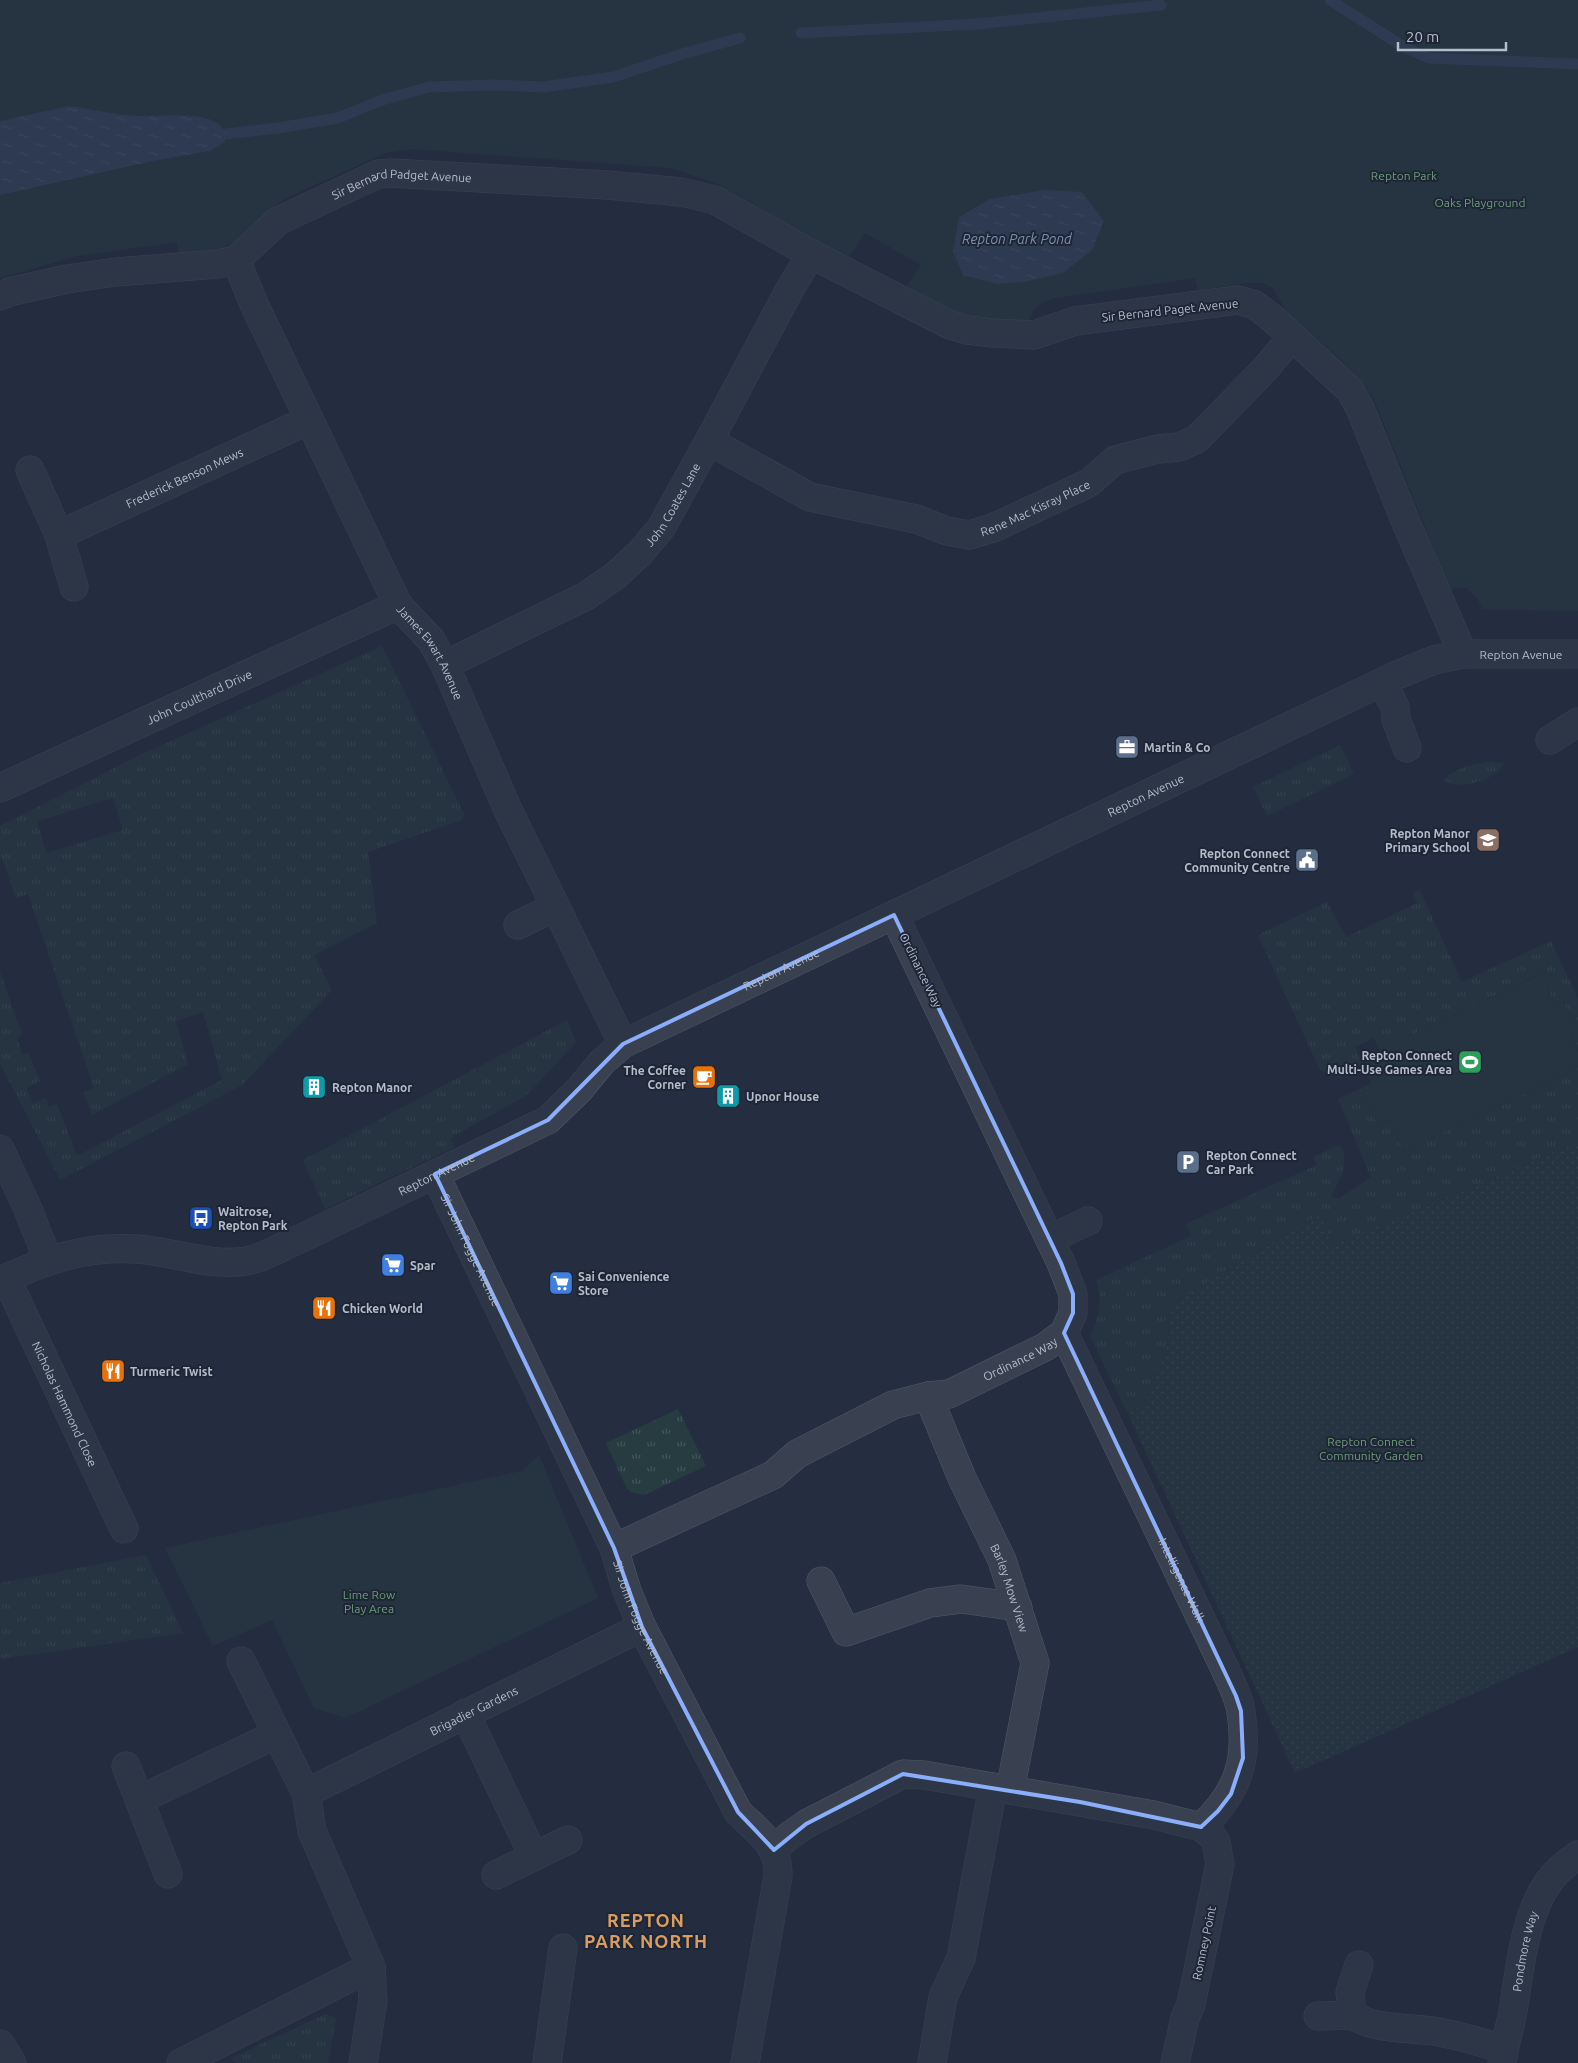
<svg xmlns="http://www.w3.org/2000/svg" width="1578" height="2063" viewBox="0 0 1578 2063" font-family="Ubuntu,sans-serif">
	<defs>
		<pattern id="grass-tufts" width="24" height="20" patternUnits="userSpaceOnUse" patternTransform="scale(1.25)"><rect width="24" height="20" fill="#263c41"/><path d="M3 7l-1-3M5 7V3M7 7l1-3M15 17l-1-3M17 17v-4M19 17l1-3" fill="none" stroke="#43565b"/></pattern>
		<pattern id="garden-dots" width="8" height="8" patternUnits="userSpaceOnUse" patternTransform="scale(1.25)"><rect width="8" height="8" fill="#263c41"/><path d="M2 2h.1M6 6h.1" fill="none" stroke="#43565b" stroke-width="1.8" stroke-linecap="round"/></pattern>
		<pattern id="water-ripples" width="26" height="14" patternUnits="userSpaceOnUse" patternTransform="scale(1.25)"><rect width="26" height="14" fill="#384968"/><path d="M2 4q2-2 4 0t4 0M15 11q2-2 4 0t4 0" fill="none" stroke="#53617c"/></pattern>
	</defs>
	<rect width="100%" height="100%" fill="#242e40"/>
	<path fill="url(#grass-tufts)" fill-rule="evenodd" d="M382 646 464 814 462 820 368 852 377 923 314 955 332 990 242 1085 60 1180 0 1063V972L22 1034 17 1037 22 1055 29 1053 40 1081 27 1088 33 1103 46 1098 49 1107 57 1104 77 1156 222 1080 203 1012 176 1021 188 1064 92 1115 84 1092 94 1088 28 894 16 898 2 858H0V826L140 755ZM113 798 123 830 46 853 37 821Z
		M1340 745 1354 774 1267 816 1253 787Z
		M1491 761 1504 763C1498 779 1458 792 1444 780 1456 767 1475 764 1491 761Z
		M1419 889 1462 982 1551 941 1578 999V1052L1570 1034 1577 1031 1563 1001 1555 1004 1540 974 1380 1050 1374 1038 1355 1047 1363 1066 1339 1078 1320 1070 1258 935 1327 902 1346 937 1417 903 1413 893Z
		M567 1020 576 1042 527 1095 450 1138 455 1147 325 1209 303 1160Z
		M1578 1068V1142L1333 1245 1320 1214 1170 1305 1168 1343 1146 1402 1128 1414 1090 1336C1099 1317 1103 1301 1096 1280L1191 1236 1186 1224 1317 1165 1313 1157 1337 1146 1342 1147C1348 1168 1342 1176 1331 1195L1335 1199 1340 1198 1371 1177 1338 1099 1372 1083 1375 1090 1364 1096 1378 1125 1390 1120 1404 1151Z
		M678 1409 706 1466 644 1495 631 1492 626 1487 606 1443Z
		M146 1555 183 1633 0 1659V1583Z
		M325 2014 336 2018 328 2063H236L232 2058Z"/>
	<path fill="#263c41" d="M0 0H1578V611L1482 609 1478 599 1467 588H1456L1450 590 1375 402 1364 383 1341 360 1289 315 1272 287 1264 283H1247L1198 290 1195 278 1055 298C1041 302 1033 307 1029 321L974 319 947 311 906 288 921 265 865 233 847 259 812 242 750 202 716 183 670 168 412 149 385 153 286 198 270 209 238 240 222 248 206 251 179 254 177 242 77 256 0 278Z
		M1541 974 1555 1004 1563 1001 1577 1031 1570 1035 1578 1052V1068L1404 1151 1390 1120 1378 1125 1364 1096 1375 1090 1360 1059Z
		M539 1455 598 1598 345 1718 314 1708 272 1620 213 1646 165 1548 522 1471Z"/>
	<path fill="url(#garden-dots)" d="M1578 1142V1647L1295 1773 1128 1414 1146 1402 1168 1343 1170 1305 1320 1214 1333 1245Z"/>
	<path fill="url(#water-ripples)" d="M69 106C92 109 115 115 138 116 160 117 231 106 225 142L210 151 153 161 0 195V121Z
		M1044 190 1082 192 1104 221 1092 250 1063 273 1025 282 997 284 963 275 953 252 959 217 990 199Z"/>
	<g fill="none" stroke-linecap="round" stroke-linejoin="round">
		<path stroke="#384968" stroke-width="11" d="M1330 0 1404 47 1429 58 1578 64
			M801 33 977 24 1161 5
			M226 134 278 128 338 118 382 100 429 87 494 85 544 87 613 77 682 54 740 38"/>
		<defs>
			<g id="minor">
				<path id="s1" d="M236 260 254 304 398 605 431 640 445 665 508 810 623 1044"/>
				<path id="s2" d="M0 296 9 292 67 279 116 272 218 264 236 260 278 221 378 174 391 173 607 185 681 192 715 200 811 254 950 325 967 330 993 333 1034 335 1075 321 1238 300 1255 305 1272 318 1350 390 1360 408 1407 525 1463 654"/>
				<path id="s3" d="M709 441 810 497 916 519 947 531 969 535 993 528 1089 483 1115 460 1158 449 1179 447 1197 439 1266 368 1292 337"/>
				<path d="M30 470 59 535 74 587"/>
				<path id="s4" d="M59 535 309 420"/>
				<path id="s5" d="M445 665 586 596 615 576 640 553 661 528 709 441 790 289 811 254"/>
				<path d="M1382 682 1395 707 1396 719 1407 748"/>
				<path d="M1550 740 1578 722"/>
				<path id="s6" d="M0 788 398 605"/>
				<path d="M518 925 555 907"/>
				<path d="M0 1149 27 1207 48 1260"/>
				<path id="s7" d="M435 1174 614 1548 627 1591 642 1627 738 1812C759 1833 779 1844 778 1876L745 2063"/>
				<path d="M1050 1239 1088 1221"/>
				<path id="s8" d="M6 1278 124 1529"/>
				<path id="s9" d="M0 1281C45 1260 85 1246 136 1249 173 1251 208 1267 246 1261 259 1259 273 1251 285 1246L548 1120 580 1089 602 1062 623 1044 1397 675 1434 660 1463 654H1578"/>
				<path id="s10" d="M1064 1333 1225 1669C1231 1683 1239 1697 1241 1712 1249 1761 1237 1794 1201 1827"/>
				<path id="s11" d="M928 1396 962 1478 1002 1560 1035 1663 1010 1790"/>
				<path id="s12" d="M614 1548 773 1475 797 1454 893 1405 928 1396 949 1394 1045 1347 1064 1333 1073 1313V1294L1061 1263 894 915"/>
				<path d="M821 1581 846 1632 930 1603 961 1599 1018 1607"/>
				<path id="s13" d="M241 1661 306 1793 642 1627"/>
				<path d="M465 1713 534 1857"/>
				<path d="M126 1766 168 1874"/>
				<path d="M306 1793 312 1831 371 1967 373 2001 363 2063"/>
				<path d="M139 1800 277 1734"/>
				<path d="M774 1850 789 1836 806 1824 903 1774 924 1775 1154 1815 1201 1827 1212 1836 1216 1842 1220 1864 1191 2004 1185 2018 1175 2063"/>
				<path d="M496 1875 568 1840"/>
				<path d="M1359 1965 1350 1992 1352 2015C1378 2031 1410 2027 1439 2032 1461 2036 1483 2043 1504 2049"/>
				<path d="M1318 2016 1352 2015"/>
				<path d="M0 2044 12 2063"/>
				<path d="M181 2063 371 1967"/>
				<path d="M547 2063 563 1948"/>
				<path d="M932 2063 943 1997 961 1958 993 1787"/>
				<path id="s14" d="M1502 2063C1504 2045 1510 2028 1513 2011 1520 1969 1524 1915 1550 1880 1557 1870 1568 1862 1578 1855"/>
			</g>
		</defs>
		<use href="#minor" stroke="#515967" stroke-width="29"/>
		<use href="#minor" stroke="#394150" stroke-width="28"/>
	</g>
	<path d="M0 0H1578V2063H0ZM894 915 1061 1263 1073 1294V1313L1064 1333 1236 1696 1241 1711 1243 1758 1231 1794 1218 1811 1201 1827 1080 1802 903 1774 806 1824 774 1850 738 1812 642 1627 614 1548 435 1174 548 1120 623 1044Z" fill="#242e40" fill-opacity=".55" fill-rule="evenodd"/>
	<path fill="none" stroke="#8aaefa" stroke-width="4" stroke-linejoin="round" d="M894 915 1061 1263 1073 1294V1313L1064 1333 1236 1696 1241 1711 1243 1758 1231 1794 1218 1811 1201 1827 1080 1802 903 1774 806 1824 774 1850 738 1812 642 1627 614 1548 435 1174 548 1120 623 1044Z"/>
	<defs>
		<symbol id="office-square" viewBox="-11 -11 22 22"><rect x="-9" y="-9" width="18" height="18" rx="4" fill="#5c6f8a" stroke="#1e2635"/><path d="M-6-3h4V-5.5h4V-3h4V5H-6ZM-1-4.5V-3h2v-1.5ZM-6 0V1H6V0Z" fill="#fff"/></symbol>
		<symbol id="school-square" viewBox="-11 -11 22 22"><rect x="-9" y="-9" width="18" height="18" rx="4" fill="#8d6e63" stroke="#1e2635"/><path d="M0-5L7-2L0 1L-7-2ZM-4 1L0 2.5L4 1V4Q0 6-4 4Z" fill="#fff"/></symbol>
		<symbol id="civic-square" viewBox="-11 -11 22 22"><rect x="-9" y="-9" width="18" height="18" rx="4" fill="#5c6f8a" stroke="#1e2635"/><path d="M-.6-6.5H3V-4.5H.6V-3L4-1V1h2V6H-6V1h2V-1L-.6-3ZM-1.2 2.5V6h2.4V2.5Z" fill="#fff"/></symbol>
		<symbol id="stadium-square" viewBox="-11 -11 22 22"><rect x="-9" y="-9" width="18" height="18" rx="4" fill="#2e9e5b" stroke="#1e2635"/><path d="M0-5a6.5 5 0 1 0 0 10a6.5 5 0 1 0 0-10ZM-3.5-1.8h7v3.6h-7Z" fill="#fff"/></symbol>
		<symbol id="cafe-square" viewBox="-11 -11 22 22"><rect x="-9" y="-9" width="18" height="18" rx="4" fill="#e8710a" stroke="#1e2635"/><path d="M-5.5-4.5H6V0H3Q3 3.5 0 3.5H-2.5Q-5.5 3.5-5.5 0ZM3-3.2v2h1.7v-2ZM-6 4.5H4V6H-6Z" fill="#fff"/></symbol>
		<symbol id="building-square" viewBox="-11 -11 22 22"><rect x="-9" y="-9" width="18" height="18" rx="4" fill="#0f9aa8" stroke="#1e2635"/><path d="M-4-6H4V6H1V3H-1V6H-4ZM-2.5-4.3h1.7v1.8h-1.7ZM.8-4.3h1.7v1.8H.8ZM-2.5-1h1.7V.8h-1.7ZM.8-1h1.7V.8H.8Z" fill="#fff"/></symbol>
		<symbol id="parking-square" viewBox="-11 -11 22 22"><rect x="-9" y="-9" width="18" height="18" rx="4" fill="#5c6f8a" stroke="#1e2635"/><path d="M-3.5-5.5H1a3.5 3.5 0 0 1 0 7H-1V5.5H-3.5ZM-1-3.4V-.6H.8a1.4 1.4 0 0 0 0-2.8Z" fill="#fff"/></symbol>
		<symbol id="bus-square" viewBox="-11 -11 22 22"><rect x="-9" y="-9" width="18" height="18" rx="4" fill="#1a4fb4" stroke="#1e2635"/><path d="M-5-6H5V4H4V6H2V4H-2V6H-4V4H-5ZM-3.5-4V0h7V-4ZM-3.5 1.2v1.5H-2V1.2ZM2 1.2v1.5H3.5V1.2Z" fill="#fff"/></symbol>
		<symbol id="supermarket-square" viewBox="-11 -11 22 22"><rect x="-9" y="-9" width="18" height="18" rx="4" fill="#3f7fe0" stroke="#1e2635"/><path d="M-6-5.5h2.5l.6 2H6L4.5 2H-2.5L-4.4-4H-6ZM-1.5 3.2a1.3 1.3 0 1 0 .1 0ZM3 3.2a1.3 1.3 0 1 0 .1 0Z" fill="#fff"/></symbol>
		<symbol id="restaurant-square" viewBox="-11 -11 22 22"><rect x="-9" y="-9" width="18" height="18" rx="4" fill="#e8710a" stroke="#1e2635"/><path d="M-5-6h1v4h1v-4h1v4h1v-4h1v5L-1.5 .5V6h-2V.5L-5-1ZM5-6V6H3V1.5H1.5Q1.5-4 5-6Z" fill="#fff"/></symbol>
	</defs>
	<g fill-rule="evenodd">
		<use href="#office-square" x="1113" y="733" width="28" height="28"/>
		<use href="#school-square" x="1474" y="826" width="28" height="28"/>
		<use href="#civic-square" x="1293" y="846" width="28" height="28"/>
		<use href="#stadium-square" x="1456" y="1048" width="28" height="28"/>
		<use href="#cafe-square" x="690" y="1063" width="28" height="28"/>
		<use href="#building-square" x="300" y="1073" width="28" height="28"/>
		<use href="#building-square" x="714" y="1082" width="28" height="28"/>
		<use href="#parking-square" x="1174" y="1148" width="28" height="28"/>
		<use href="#bus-square" x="187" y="1204" width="28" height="28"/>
		<use href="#supermarket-square" x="379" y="1251" width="28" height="28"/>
		<use href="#supermarket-square" x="547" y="1269" width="28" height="28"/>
		<use href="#restaurant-square" x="310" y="1294" width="28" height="28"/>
		<use href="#restaurant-square" x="99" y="1357" width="28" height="28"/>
	</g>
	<g text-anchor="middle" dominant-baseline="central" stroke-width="4" stroke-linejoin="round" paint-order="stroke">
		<g font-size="12" fill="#6c9c7a" stroke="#1e2635">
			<text x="1404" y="175">Repton Park</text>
			<text x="1480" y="202">Oaks Playground</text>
			<text x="1371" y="1441">Repton Connect<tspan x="1371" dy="14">Community Garden</tspan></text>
			<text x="369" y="1594">Lime Row<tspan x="369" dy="14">Play Area</tspan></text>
		</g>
		<g font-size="12" fill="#b5bcca" stroke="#1e2635">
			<text stroke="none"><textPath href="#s2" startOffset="429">Sir Bernard Padget Avenue</textPath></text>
			<text transform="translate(1170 310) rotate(-6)">Sir Bernard Paget Avenue</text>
			<text stroke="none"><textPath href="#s4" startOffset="138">Frederick Benson Mews</textPath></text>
			<text stroke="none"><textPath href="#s5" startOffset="285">John Coates Lane</textPath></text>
			<text stroke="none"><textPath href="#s3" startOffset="351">Rene Mac Kisray Place</textPath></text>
			<text stroke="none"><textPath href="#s1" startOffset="439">James Ewart Avenue</textPath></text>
			<text stroke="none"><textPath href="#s9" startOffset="1678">Repton Avenue</textPath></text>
			<text stroke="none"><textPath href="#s6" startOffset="219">John Coulthard Drive</textPath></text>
			<text stroke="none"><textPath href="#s9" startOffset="1272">Repton Avenue</textPath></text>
			<text stroke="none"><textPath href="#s9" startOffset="868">Repton Avenue</textPath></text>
			<text transform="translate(921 970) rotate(64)">Ordinance Way</text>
			<text stroke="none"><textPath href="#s9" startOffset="462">Repton Avenue</textPath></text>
			<text stroke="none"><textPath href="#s7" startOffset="84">Sir John Fogge Avenue</textPath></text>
			<text stroke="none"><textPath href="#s12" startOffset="451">Ordinance Way</textPath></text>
			<text stroke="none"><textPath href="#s8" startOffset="139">Nicholas Hammond Close</textPath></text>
			<text stroke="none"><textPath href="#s10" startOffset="274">Intelligence Walk</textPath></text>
			<text stroke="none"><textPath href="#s11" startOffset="209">Barley Mow View</textPath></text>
			<text stroke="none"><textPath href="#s7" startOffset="489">Sir John Fogge Avenue</textPath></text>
			<text stroke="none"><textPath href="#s13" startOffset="334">Brigadier Gardens</textPath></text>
			<text transform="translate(1204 1943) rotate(-78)">Romney Point</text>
			<text stroke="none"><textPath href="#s14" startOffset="114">Pondmore Way</textPath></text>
		</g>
		<g font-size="12" font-weight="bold" fill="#b5bcca" stroke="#1e2635" text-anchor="start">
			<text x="1144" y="747">Martin &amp; Co</text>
			<text x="1470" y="833" text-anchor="end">Repton Manor<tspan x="1470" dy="14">Primary School</tspan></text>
			<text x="1290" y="853" text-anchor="end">Repton Connect<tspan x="1290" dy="14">Community Centre</tspan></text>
			<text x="1452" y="1055" text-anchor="end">Repton Connect<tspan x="1452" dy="14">Multi-Use Games Area</tspan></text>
			<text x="686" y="1070" text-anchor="end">The Coffee<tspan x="686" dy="14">Corner</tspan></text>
			<text x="332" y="1087">Repton Manor</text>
			<text x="746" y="1096">Upnor House</text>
			<text x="1206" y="1155">Repton Connect<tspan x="1206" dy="14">Car Park</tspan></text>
			<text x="218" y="1211">Waitrose,<tspan x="218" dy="14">Repton Park</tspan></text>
			<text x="410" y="1265">Spar</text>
			<text x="578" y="1276">Sai Convenience<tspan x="578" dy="14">Store</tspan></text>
			<text x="342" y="1308">Chicken World</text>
			<text x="130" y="1371">Turmeric Twist</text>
		</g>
		<g font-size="14" font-style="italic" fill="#7c8fb2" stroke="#1e2635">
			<text x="1017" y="239">Repton Park Pond</text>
		</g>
		<g font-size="18" font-weight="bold" letter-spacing="1" fill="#d89d63" stroke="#1e2635">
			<text x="646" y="1920">REPTON<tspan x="646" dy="21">PARK NORTH</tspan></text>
		</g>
	</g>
	<path d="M1398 42v8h108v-8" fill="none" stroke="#b5bcca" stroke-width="2.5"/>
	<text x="1406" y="42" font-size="15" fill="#b5bcca" stroke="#1e2635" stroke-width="4" paint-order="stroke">20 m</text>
</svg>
